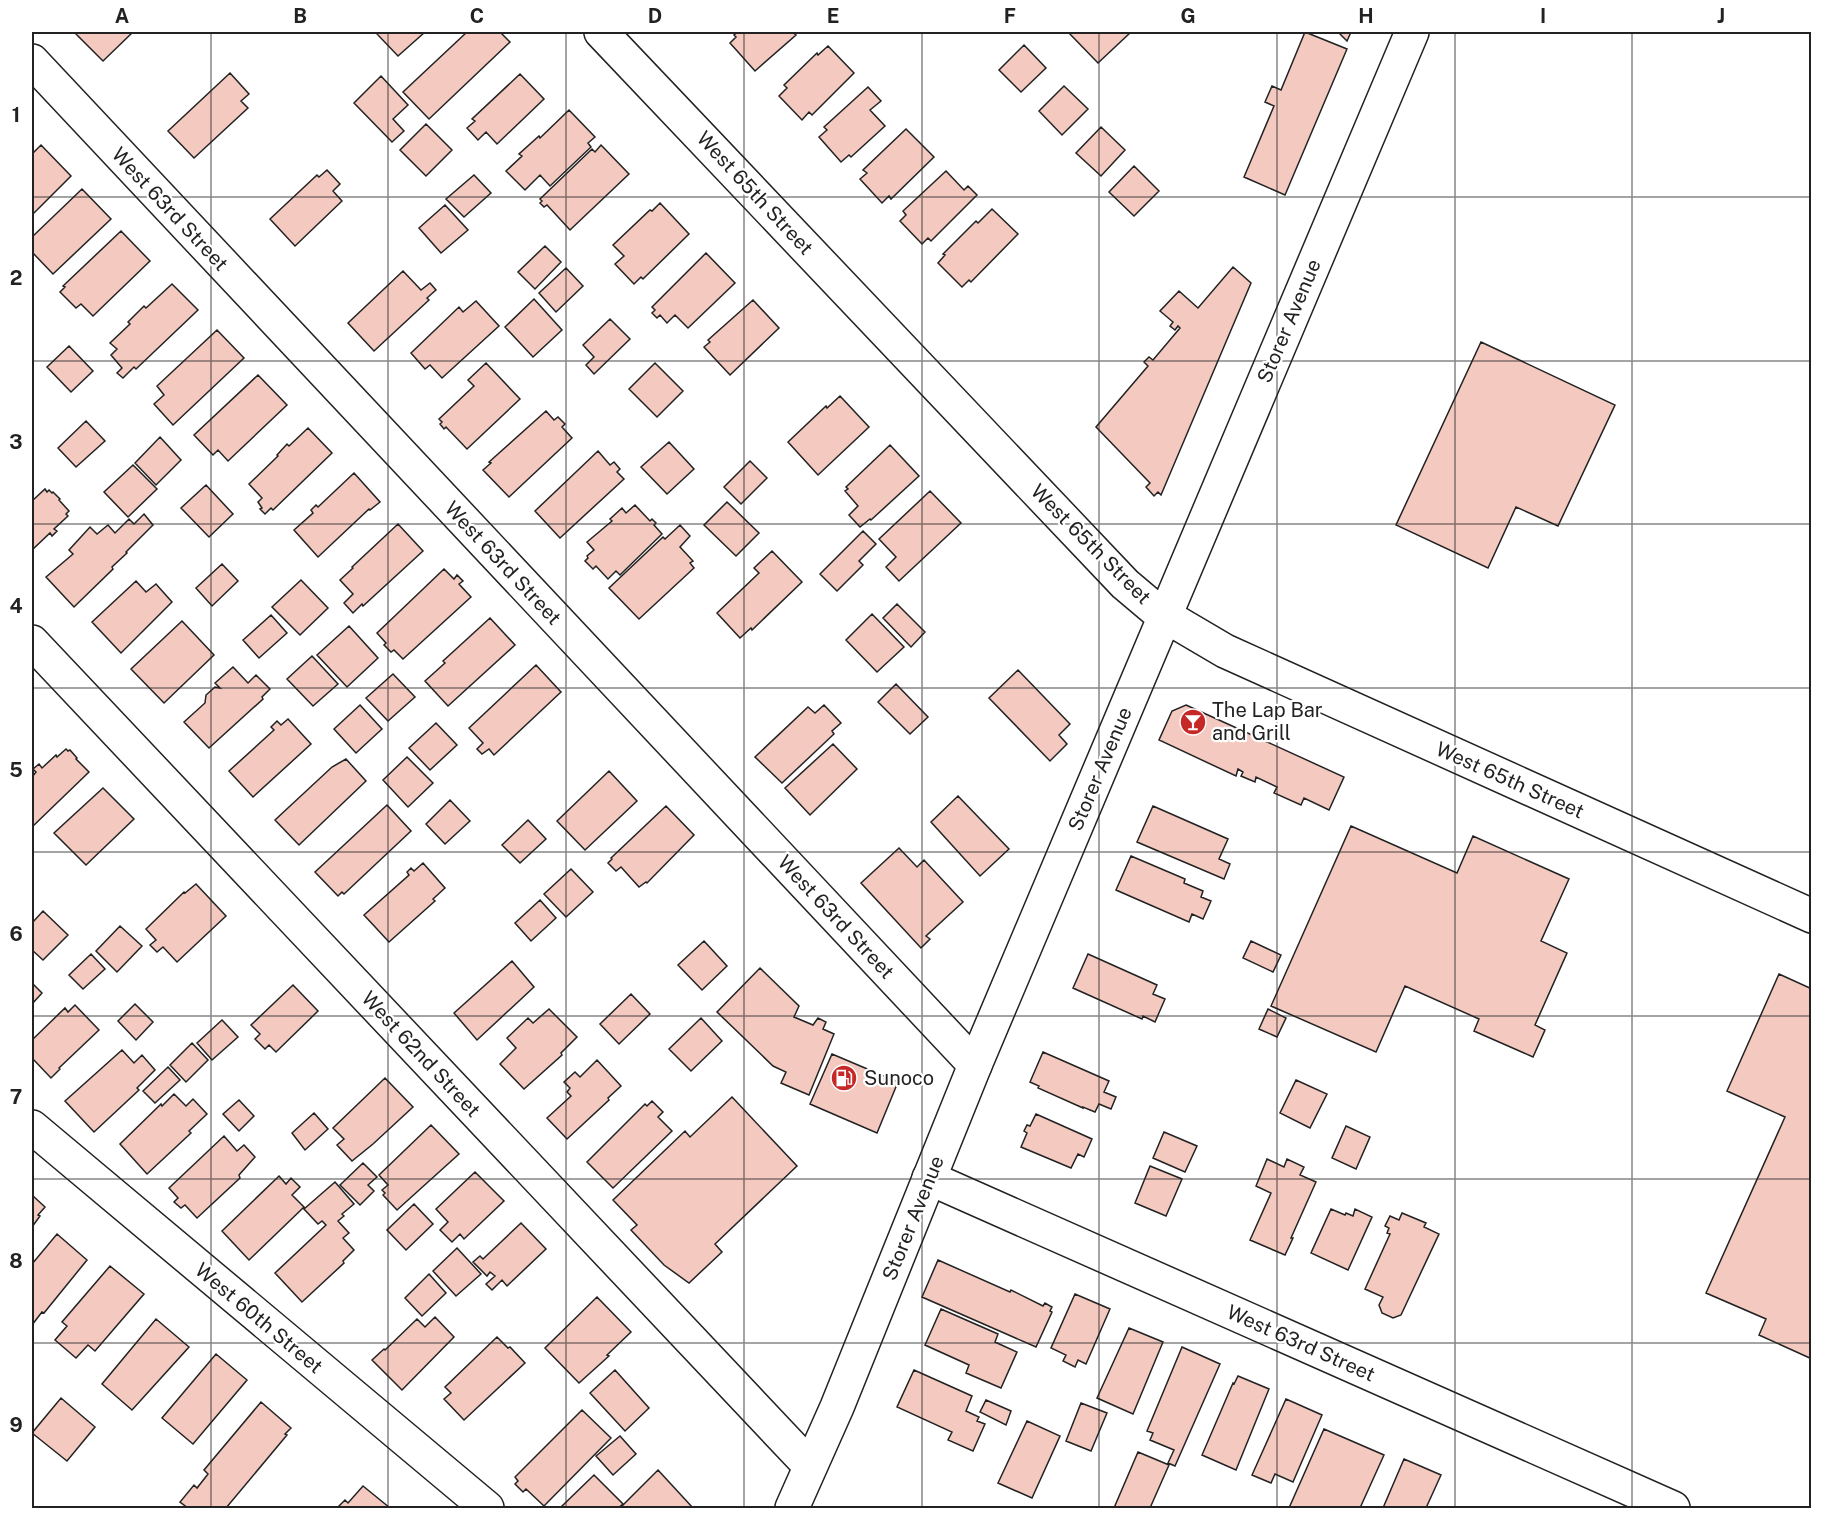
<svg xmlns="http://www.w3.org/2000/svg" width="1843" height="1540" viewBox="0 0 1843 1540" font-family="'Public Sans',sans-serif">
	<rect width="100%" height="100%" fill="#fff"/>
	<path fill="#f3c9c0" stroke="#222" stroke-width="1.5" d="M78 32H133L103 61 76 34Z
		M380 32H425L398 56 377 34Z
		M467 32H500L510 42 429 119 403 92Z
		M738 32H792L796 35 755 71 730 43 736 37 734 35Z
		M1068 32H1131L1098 63Z
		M1305 32 1347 49 1285 195 1244 177 1274 106 1265 102 1272 86 1281 90Z
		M1338 32H1351L1347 41Z
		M1024 45 1046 68 1021 92 999 70Z
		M828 46 854 73 812 115 809 112 802 120 779 96 787 88 784 85 817 53 818 55Z
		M230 73 249 94 241 101 248 108 194 158 168 131Z
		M520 74 544 99 497 144 486 132 478 140 467 128 475 121 472 119Z
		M381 76 408 105 393 119 404 131 392 142 354 103Z
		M1064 86 1088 109 1062 135 1039 111Z
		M868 87 881 101 870 110 885 126 851 157 849 155 841 162 819 137 827 130 824 127Z
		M569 110 595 137 588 143 591 147 550 186 540 175 525 190 506 171 522 156 519 154 539 136 540 138Z
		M426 124 452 150 426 176 400 150Z
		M1101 127 1125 150 1101 176 1076 153Z
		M906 129 934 157 891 199 889 196 882 203 860 179 867 173 863 170Z
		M41 145 71 176 32 215V154Z
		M601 145 629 174 570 230 547 205 544 207 540 203 542 201 540 199 592 149 595 152Z
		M1134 166 1159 191 1134 216 1109 192Z
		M327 170 340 184 333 191 342 201 295 246 270 219 317 175 319 177Z
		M946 171 964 190 968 186 977 195 931 241 928 238 922 244 900 221 906 215 903 211Z
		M474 175 491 193 464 217 446 199Z
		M82 189 111 219 53 274 32 252V237Z
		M660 203 689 234 643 279 641 277 634 284 615 264 624 256 613 245 650 210 652 211Z
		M445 205 468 230 441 253 419 228Z
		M992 209 1018 234 971 282 969 280 962 287 938 263 945 255 943 254 976 221 978 223Z
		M121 231 150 261 93 316 81 304 76 308 60 292 65 287 63 286Z
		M545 246 561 262 535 289 518 272Z
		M706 253 735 283 688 328 675 315 667 323 660 315 657 318 652 313 655 310 652 307Z
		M1233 267 1251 283 1161 495 1158 492 1154 496 1146 487 1150 483 1096 427 1148 366 1144 362 1149 357 1153 360 1180 328 1178 326 1175 330 1170 326 1173 322 1160 311 1179 291 1198 308Z
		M566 268 583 286 556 312 539 293Z
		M403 271 421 290 430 283 436 290 427 298 429 300 374 351 348 323Z
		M172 284 198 310 136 369 134 367 123 378 117 373 122 368 111 355 117 349 110 343 130 324 128 322 144 306 146 308Z
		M534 299 562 330 533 357 505 327Z
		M753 300 779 328 730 375 704 347 710 342 708 340Z
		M476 301 499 326 442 378 430 365 425 369 411 353 459 307 463 312Z
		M610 319 630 339 594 374 586 365 594 357 583 345Z
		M217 330 244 358 173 425 154 404 164 395 157 386Z
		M1481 342 1615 405 1558 526 1516 507 1488 568 1396 525Z
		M69 346 93 371 71 392 47 367Z
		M486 363 520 399 467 449 446 427 444 429 440 424 442 422 439 419 474 386 468 380Z
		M655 363 683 391 657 417 629 389Z
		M258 375 287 405 228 461 218 450 213 455 194 435Z
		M840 396 869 427 818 475 788 442 826 406 827 408Z
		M546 411 554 420 558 417 565 424 562 427 572 438 509 497 483 470 491 463 489 462Z
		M86 421 105 441 76 467 58 448Z
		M308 428 332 453 273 510 271 508 265 514 260 509 262 508 258 502 262 498 249 484 278 456 277 455 287 444 289 446Z
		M160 437 181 460 156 485 135 463Z
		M669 442 694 469 667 494 641 467Z
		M890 445 919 476 871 520 870 519 860 527 849 515 858 506 845 491 848 489 846 487Z
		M598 451 610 465 614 462 620 469 617 472 624 479 560 538 535 511Z
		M750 461 767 478 741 504 724 487Z
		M133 465 157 489 128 517 104 492Z
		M354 473 380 502 370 510 369 509 318 557 294 530 313 513 311 510 316 505 318 507Z
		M206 485 233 514 209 537 181 508Z
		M45 489 47 492 49 490 52 493 53 492 60 499 59 500 69 511 66 514 68 516 54 529 57 531 52 536 50 533 32 550V501Z
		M930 491 961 523 899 581 886 567 896 557 879 539Z
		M727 502 759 533 736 556 704 525Z
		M635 505 650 521 652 519 656 523 654 525 662 534 620 575 616 571 608 579 596 566 593 569 585 561 588 558 587 556 594 550 587 542 612 521 610 519 622 508 626 513Z
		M144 514 153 525 126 552 127 553 112 567 113 569 74 607 46 577 73 554 69 550 90 527 97 534 108 525 115 533 129 519 134 524Z
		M398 524 423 551 363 606 362 604 353 613 344 603 353 594 340 580 353 568 352 567Z
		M680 525 690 536 680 547 693 561 690 563 694 568 639 619 609 588 663 537 665 539Z
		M863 531 876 544 859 561 863 565 837 591 820 574Z
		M772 551 802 582 752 630 751 628 740 638 717 613 759 573 754 568Z
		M222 564 238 581 212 606 196 588Z
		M444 569 454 579 457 575 463 581 459 584 471 597 403 659 394 650 391 652 384 645 386 643 377 633Z
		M301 580 328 608 300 635 272 607Z
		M136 581 146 592 156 584 172 602 121 653 92 622Z
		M897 604 925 632 911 647 883 618Z
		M872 614 904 647 877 672 846 640Z
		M271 615 287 633 259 658 243 640Z
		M490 618 515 645 448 706 425 681 445 663 443 661Z
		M182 621 214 655 164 703 131 669Z
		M349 626 378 658 347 687 317 655Z
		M312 656 338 684 313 706 287 679Z
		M536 665 561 692 494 755 489 749 482 754 477 749 483 743 469 728Z
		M233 667 248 683 256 675 270 689 262 697 263 699 209 748 184 722 205 703 206 695 215 687 220 688 215 683Z
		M1018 670 1070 724 1059 735 1067 744 1050 761 989 698Z
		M393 674 415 697 388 721 366 698Z
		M896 684 928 717 910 734 878 702Z
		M360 705 382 729 356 753 334 729Z
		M824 705 841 723 832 731 834 734 782 783 755 757 808 707 815 713Z
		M1186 705 1344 777 1329 810 1304 798 1301 805 1274 793 1277 787 1256 777 1255 782 1241 776 1243 772 1238 769 1236 776 1159 740 1172 711Z
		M288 719 311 744 253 797 229 771 274 730 271 727 277 721 281 725Z
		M436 723 457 745 430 770 409 748Z
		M833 744 857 769 810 815 785 788Z
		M66 749 68 751 70 750 77 758 76 759 89 772 32 827V777L36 772 33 769 39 764 42 768 56 755 57 757Z
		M407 757 433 783 408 807 383 780Z
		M346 759 366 781 299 845 275 820 332 767Z
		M609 771 637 801 585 850 557 821Z
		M103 788 134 819 86 865 54 833Z
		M958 796 1009 849 980 876 931 822Z
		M450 800 470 821 445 844 426 824Z
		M387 805 411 831 344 894 342 892 338 896 315 872Z
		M666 806 694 835 647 883 646 882 639 887 621 867 616 871 608 863 612 859 611 858Z
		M1153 806 1228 839 1219 859 1230 864 1224 879 1137 842Z
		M528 820 546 839 520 863 502 845Z
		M1351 826 1457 873 1473 836 1569 879 1541 941 1567 953 1535 1025 1545 1030 1533 1057 1474 1031 1479 1019 1405 986 1376 1052 1271 1006Z
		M899 848 917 867 924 860 963 902 926 936 930 939 921 948 861 883Z
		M1131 856 1185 879 1184 883 1203 891 1201 897 1211 901 1203 919 1192 914 1189 922 1116 890Z
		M423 863 445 888 433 899 435 901 389 942 364 915 409 875 407 872 411 868 414 871Z
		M571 869 593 892 566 917 544 894Z
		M196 884 226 916 177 962 163 947 157 952 150 945 156 940 146 929 184 892 185 893Z
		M540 900 556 918 531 941 515 923Z
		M43 911 68 935 43 960 32 950V923Z
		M120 926 142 946 117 972 96 951Z
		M704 941 727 966 702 990 678 965Z
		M1251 941 1281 955 1273 972 1243 958Z
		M91 954 105 969 83 989 69 975Z
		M1088 954 1157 985 1153 994 1165 999 1155 1022 1143 1016 1142 1019 1073 988Z
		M512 961 534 987 477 1040 454 1013Z
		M760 968 799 1006 794 1017 813 1025 818 1018 826 1022 823 1029 834 1034 809 1095 781 1083 786 1072 773 1066 717 1012Z
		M1779 974 1812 989V1359L1759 1335 1766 1319 1706 1293 1785 1117 1727 1091Z
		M32 983 42 993 32 1004Z
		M293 985 318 1011 276 1052 269 1045 265 1049 255 1039 260 1034 251 1025Z
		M631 994 650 1014 619 1044 600 1024Z
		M135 1004 153 1022 136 1040 118 1021Z
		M75 1005 99 1030 59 1068 60 1069 51 1078 32 1058V1040L65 1008 68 1012Z
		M549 1009 577 1037 561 1053 562 1055 524 1089 500 1064 516 1048 507 1038 528 1018 533 1023Z
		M1268 1009 1286 1018 1277 1037 1259 1029Z
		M701 1018 722 1041 691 1071 669 1049Z
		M222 1020 238 1037 212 1060 197 1043Z
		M192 1043 208 1060 186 1082 170 1065Z
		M122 1050 134 1063 142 1055 155 1070 137 1088 139 1090 94 1132 65 1101Z
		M1043 1052 1109 1081 1104 1092 1116 1097 1111 1109 1099 1104 1095 1112 1083 1107V1108L1038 1088 1039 1086 1030 1082Z
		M832 1054 898 1082 877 1133 810 1104Z
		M597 1060 621 1086 608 1098 609 1100 567 1139 547 1118 571 1096 567 1092 570 1088 564 1082 575 1072 580 1077Z
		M168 1067 180 1080 155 1103 143 1091Z
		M385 1078 413 1107 373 1144 352 1161 337 1145 344 1139 333 1128Z
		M1296 1080 1327 1094 1310 1128 1280 1113Z
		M174 1094 186 1106 193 1099 207 1114 189 1131 191 1133 147 1174 120 1144 161 1104 162 1106Z
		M732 1097 797 1166 715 1244 722 1252 689 1283 664 1265 631 1230 637 1225 613 1200 685 1131 690 1137Z
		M239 1100 254 1116 239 1131 223 1114Z
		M652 1101 663 1112 658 1117 672 1131 613 1188 587 1162 645 1104 647 1106Z
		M314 1113 328 1129 305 1150 292 1133Z
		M1036 1114 1092 1139 1084 1157 1078 1154 1071 1168 1021 1147 1027 1133 1024 1131 1027 1125 1030 1126Z
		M431 1125 459 1154 397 1210 383 1195 385 1193 382 1190 388 1185 379 1175Z
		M1346 1126 1370 1137 1356 1169 1332 1158Z
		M1164 1132 1197 1146 1185 1172 1153 1158Z
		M224 1136 237 1151 244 1145 255 1157 239 1175 240 1178 197 1218 185 1205 181 1208 174 1202 178 1198 169 1188Z
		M1267 1159 1284 1167 1287 1159 1304 1167 1300 1175 1316 1182 1291 1238H1293L1285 1255 1250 1240 1271 1193 1256 1186Z
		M363 1163 377 1177 368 1185 374 1191 360 1205 340 1185Z
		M1150 1166 1182 1179 1166 1216 1135 1203Z
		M475 1172 504 1201 464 1239 460 1234 452 1242 440 1230 448 1222 436 1209Z
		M279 1176 286 1184 291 1178 300 1187 292 1195 304 1207 249 1260 222 1231Z
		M335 1182 354 1204 342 1214 344 1216 338 1221 349 1233 343 1238 354 1250 343 1261 344 1263 302 1302 275 1273 326 1225 322 1221 318 1224 304 1209Z
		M32 1195 45 1207 38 1215 40 1216 32 1227Z
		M414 1204 433 1224 406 1250 387 1230Z
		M1331 1209 1345 1215 1346 1213 1353 1216 1355 1209 1372 1217 1348 1270 1311 1253Z
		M1402 1213 1426 1223 1424 1227 1439 1234 1401 1315 1393 1318 1382 1313 1379 1305 1383 1297 1365 1289 1390 1234 1387 1233 1389 1228 1385 1226 1390 1216 1399 1220Z
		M521 1223 546 1249 507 1286 502 1280 492 1290 486 1284 495 1276 490 1272 487 1276 473 1262 480 1256 483 1259Z
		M57 1234 87 1260 44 1313 42 1312 32 1325V1264Z
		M457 1248 481 1274 456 1296 433 1271Z
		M938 1260 1010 1292 1011 1290 1043 1306 1045 1303 1052 1307 1050 1311 1052 1312 1036 1347 922 1297Z
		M110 1266 144 1294 95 1351 88 1345 76 1358 55 1340 67 1326 62 1322Z
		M429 1274 446 1293 422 1316 405 1298Z
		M1075 1294 1110 1309 1086 1364 1078 1360 1075 1367 1063 1361 1066 1355 1051 1348Z
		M597 1297 631 1332 607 1355 609 1356 579 1383 545 1348Z
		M941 1309 998 1334 995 1342 1017 1352 1001 1388 966 1373 969 1365 925 1345Z
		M435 1317 454 1337 402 1390 372 1360 384 1349 385 1350 417 1319 425 1327Z
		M156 1319 189 1347 132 1410 102 1384Z
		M1129 1328 1163 1342 1133 1414 1097 1398Z
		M497 1337 508 1348 510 1347 525 1363 464 1420 444 1399 451 1393 445 1387Z
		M1182 1347 1220 1364 1175 1466 1168 1463 1174 1450 1150 1440 1153 1433 1147 1431Z
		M216 1354 247 1380 193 1444 162 1418Z
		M615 1370 649 1408 625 1431 590 1393Z
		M914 1370 972 1396 966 1411 979 1417 977 1421 985 1424 973 1451 948 1440 952 1432 897 1407Z
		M1238 1376 1269 1389 1236 1470 1202 1455 1233 1383 1234 1384Z
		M61 1398 95 1427 67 1461 32 1433Z
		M1286 1399 1322 1415 1293 1482 1275 1474 1271 1483 1252 1475Z
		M986 1400 1011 1411 1006 1425 980 1412Z
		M261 1402 291 1428 285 1434 287 1435 226 1508H188L180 1502 194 1485 197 1488 208 1474 204 1470Z
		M1081 1403 1107 1413 1091 1451 1066 1441Z
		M582 1410 611 1438 544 1506 526 1489 523 1492 515 1484 518 1481 515 1477Z
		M1027 1421 1060 1436 1032 1498 998 1483Z
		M1324 1429 1384 1455 1360 1508H1289Z
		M620 1436 636 1454 613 1475 596 1456Z
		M1138 1452 1169 1465 1150 1508H1114Z
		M1404 1459 1441 1475 1426 1508H1383Z
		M658 1470 693 1508H620Z
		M594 1475 623 1504 618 1508H560Z
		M363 1486 390 1508H337L345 1500 348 1503Z"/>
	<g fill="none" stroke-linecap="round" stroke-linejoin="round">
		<defs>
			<path id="street" d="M32 61 975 1065
				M32 642 810 1466
				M32 1127 487 1508
				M929 1178 1673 1508"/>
			<path id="secondary" d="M601 32 1125 584 1157 611 1225 651 1812 916
				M792 1508 837 1407 975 1065 1412 32"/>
		</defs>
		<use href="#street" stroke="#222" stroke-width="36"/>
		<use href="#secondary" stroke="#222" stroke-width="36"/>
		<use href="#street" stroke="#fff" stroke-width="33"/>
		<use href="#secondary" stroke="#fff" stroke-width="33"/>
	</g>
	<path fill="none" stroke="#222" stroke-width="1.5" stroke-opacity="0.55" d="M211 32V1508M388 32V1508M566 32V1508M744 32V1508M922 32V1508M1099 32V1508M1277 32V1508M1455 32V1508M1632 32V1508M32 197H1812M32 361H1812M32 524H1812M32 688H1812M32 852H1812M32 1016H1812M32 1179H1812M32 1343H1812"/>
	<defs>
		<symbol id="bar-disc" viewBox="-11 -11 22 22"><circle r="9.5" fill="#c62828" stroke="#fff"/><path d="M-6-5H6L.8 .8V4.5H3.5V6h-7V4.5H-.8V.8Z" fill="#fff"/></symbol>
		<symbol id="fuel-disc" viewBox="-11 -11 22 22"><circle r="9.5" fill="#c62828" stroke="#fff"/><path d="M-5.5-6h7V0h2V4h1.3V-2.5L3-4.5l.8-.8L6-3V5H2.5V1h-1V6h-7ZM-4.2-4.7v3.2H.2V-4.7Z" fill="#fff"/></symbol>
	</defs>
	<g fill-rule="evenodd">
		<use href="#bar-disc" x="1178" y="707" width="30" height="30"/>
		<use href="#fuel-disc" x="829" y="1063" width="30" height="30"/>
	</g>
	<g text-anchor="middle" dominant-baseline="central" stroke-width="4.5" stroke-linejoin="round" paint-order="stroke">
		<g font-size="20" fill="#222" stroke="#fff">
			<text transform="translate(755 193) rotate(47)">West 65th Street</text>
			<text transform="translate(170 209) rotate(47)">West 63rd Street</text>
			<text transform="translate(1289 321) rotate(-67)">Storer Avenue</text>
			<text transform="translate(1091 544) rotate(45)">West 65th Street</text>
			<text transform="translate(503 563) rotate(47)">West 63rd Street</text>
			<text transform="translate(1100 769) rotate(-67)">Storer Avenue</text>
			<text transform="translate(1510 780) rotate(24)">West 65th Street</text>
			<text transform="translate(836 917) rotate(47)">West 63rd Street</text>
			<text transform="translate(421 1054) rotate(47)">West 62nd Street</text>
			<text transform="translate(913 1218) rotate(-68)">Storer Avenue</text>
			<text transform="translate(259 1318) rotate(40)">West 60th Street</text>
			<text transform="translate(1301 1343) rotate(24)">West 63rd Street</text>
		</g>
		<g font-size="20" fill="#222" stroke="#fff" text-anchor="start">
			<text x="1212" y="710">The Lap Bar<tspan x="1212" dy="23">and Grill</tspan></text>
			<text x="864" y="1078">Sunoco</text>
		</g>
	</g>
	<rect width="1843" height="1540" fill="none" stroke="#ffffff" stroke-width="66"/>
	<rect x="33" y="33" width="1777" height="1474" fill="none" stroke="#222" stroke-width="2"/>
	<g font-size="20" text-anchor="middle" font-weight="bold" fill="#222">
		<text x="122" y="23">A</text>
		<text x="300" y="23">B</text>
		<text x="477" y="23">C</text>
		<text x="655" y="23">D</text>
		<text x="833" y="23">E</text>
		<text x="1010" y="23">F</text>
		<text x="1188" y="23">G</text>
		<text x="1366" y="23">H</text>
		<text x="1543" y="23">I</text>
		<text x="1721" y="23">J</text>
		<text x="16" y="122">1</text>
		<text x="16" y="285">2</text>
		<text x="16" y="449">3</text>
		<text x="16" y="613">4</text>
		<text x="16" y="777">5</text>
		<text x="16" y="941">6</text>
		<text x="16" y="1104">7</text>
		<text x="16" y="1268">8</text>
		<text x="16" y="1432">9</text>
	</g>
</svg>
